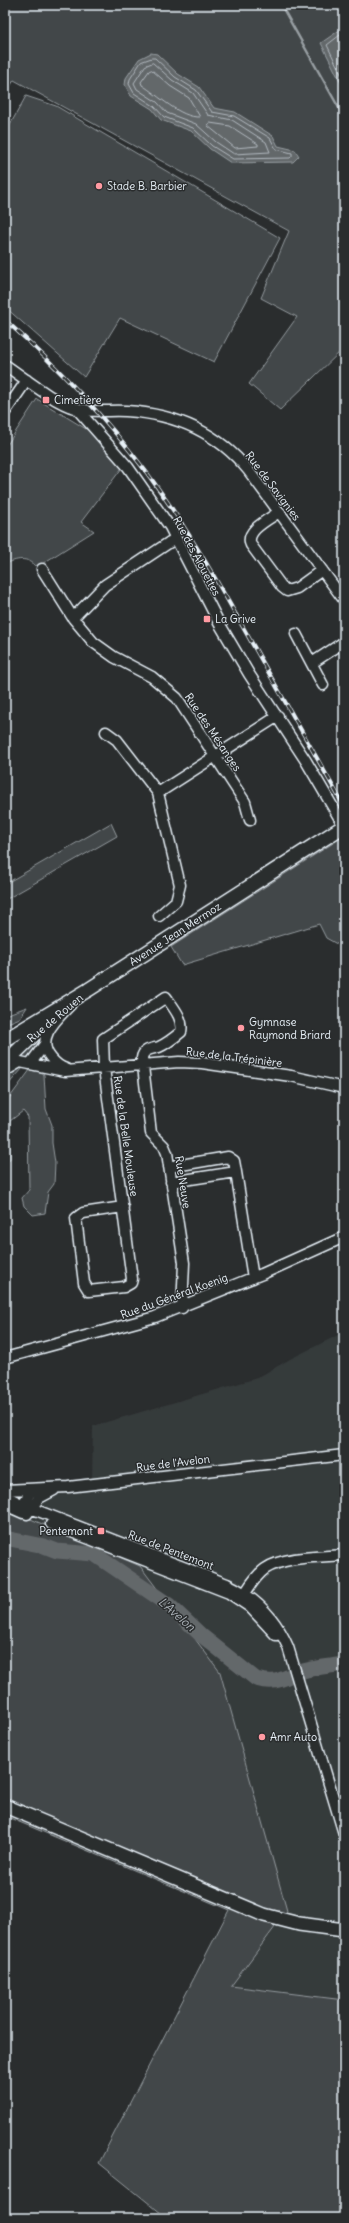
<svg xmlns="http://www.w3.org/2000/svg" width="349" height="2223" viewBox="0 0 349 2223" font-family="Delius,sans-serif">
	<rect width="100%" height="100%" fill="#2a2d2e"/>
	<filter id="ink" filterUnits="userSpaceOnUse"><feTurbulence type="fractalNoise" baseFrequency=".025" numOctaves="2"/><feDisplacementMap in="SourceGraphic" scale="8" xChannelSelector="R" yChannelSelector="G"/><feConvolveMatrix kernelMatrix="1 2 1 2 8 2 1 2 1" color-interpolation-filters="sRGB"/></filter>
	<g filter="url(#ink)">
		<path fill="#363a3b" d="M344 1332V2000L230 1986 286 1911 220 1672 140 1566 5 1508V1495L92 1480 93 1426 257 1378 290 1359Z"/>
		<path fill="#424648" stroke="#959ca0" d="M5 5H344V348L280 410 249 384 297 317 261 298 289 231 14 80 5 95Z
			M26 96 56 106 280 238 214 362 120 318 84 377 5 307V134Z
			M37 399 91 432 122 468 81 522 94 531 37 567C27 556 17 559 5 564V448Z
			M111 823 117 836 5 900V884Z
			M341 838 344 845V948L326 938 319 924 182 965 171 947Z
			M27 1007 20 1018 5 1024V1015Z
			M44 1034 30 1059 19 1057Z
			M15 1067H24L5 1088V1076Z
			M30 1070 43 1073 44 1075 46 1109 52 1125V1143L55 1163 54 1184 48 1192 45 1213 33 1215 24 1206 22 1198 29 1190 28 1117 23 1111 10 1121V1159L5 1160V1104Z
			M5 1508 140 1566 220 1672 287 1911 231 1986 344 2000V2218H167L99 2163 229 1910 5 1816Z"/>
		<path fill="#63686b" stroke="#989fa3" d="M344 27V89L321 43Z
			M151 53 157 54 178 74 199 87 214 108 235 112 273 136 278 146 295 150 299 156 293 162 231 163 210 149 191 131 161 120 152 109 131 96 125 85 126 78 139 59Z"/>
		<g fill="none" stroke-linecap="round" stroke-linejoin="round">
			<path stroke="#b3bac0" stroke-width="1" d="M344 32 327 45 344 80
				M152 58H155L175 77 196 90 212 112 234 116 270 138 276 149 292 153V156L290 158 233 159 212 146 193 128 164 117 154 106 134 93 129 84 130 79 141 62Z
				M153 63 172 80 193 93 208 115 232 120 266 142 270 152 234 154 216 142 196 124 167 113 157 102 137 89 134 83 145 66Z
				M152 70 170 86 189 98 200 117C180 118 158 95 142 85L141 82 149 71Z
				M210 123 230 126 258 144V146L235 148 208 126Z"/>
			<path stroke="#989fa3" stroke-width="2.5" d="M281 5 344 117"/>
			<path stroke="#63686b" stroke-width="15" d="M5 1538 44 1546 57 1551 94 1554 169 1605 201 1635 256 1679C281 1686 285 1675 307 1670 319 1667 332 1666 344 1664"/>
			<defs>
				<path id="minor" d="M5 365C23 377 55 403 75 408 90 413 110 410 126 411 176 414 217 432 248 470L344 600
					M77 409 128 467 170 527 219 623 249 674 306 761 344 826
					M5 412 27 380
					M279 512C269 519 244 531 251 545L282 587 287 591 297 588 322 570
					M42 569 73 618 93 642 114 657 152 677 177 698 245 802 250 820
					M73 618 105 585 176 538
					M296 634 323 685
					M312 663 344 642
					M106 732 117 740 158 793 180 885 176 901 159 916
					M158 793 278 716
					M30 1064 45 1044
					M66 1069C60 1067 55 1063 51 1058 34 1038 58 1018 71 1004
					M5 1071 20 1062 65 1071 179 1062 202 1063 291 1076 344 1088
					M169 1167 228 1157 234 1161 236 1172 171 1182
					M236 1172 253 1278
					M123 1207 83 1213 76 1218 84 1283 89 1291 124 1287 131 1283 132 1279 104 1068 103 1039 166 997C173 1007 184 1019 181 1032 175 1037 166 1044 159 1047 152 1049 143 1049 142 1058L151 1133 164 1146 167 1153 184 1263 182 1308
					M5 1358 155 1317 262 1274 344 1237
					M36 1489 30 1493 24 1502 27 1514 39 1498 54 1490
					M5 1490 68 1487 344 1455
					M5 1496 28 1507 227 1584C255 1597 276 1619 288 1647L344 1834
					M5 1505 23 1513
					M51 1524 229 1593 250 1607 276 1635
					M242 1598C248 1589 255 1576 265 1569 284 1556 321 1557 344 1555"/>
				<path id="major" d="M5 1040 88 990 344 826
					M5 1063 47 1022
					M5 1806 264 1915 299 1924 344 1930"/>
			</defs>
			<use href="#minor" stroke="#e8f1f8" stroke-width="13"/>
			<use href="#major" stroke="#e8f1f8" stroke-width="16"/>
			<use href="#minor" stroke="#2a2d2e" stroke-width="10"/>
			<use href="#major" stroke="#2a2d2e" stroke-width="13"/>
			<defs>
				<path id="rail" d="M5 320C57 366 105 417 147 473 187 527 220 586 253 645 283 699 314 752 344 806"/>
			</defs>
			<use href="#rail" stroke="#e8f1f8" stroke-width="4"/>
			<use href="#rail" stroke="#2a2d2e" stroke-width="2.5" stroke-dasharray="8" stroke-linecap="butt"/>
		</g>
	</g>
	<g fill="#ff9aa2" stroke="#2a2d2e" stroke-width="1.5">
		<circle cx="99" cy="186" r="4"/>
		<rect x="42" y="396" width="8" height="8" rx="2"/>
		<rect x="203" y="615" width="8" height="8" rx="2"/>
		<circle cx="241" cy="1028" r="4"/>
		<rect x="97" y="1527" width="8" height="8" rx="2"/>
		<circle cx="262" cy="1737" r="4"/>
	</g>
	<g text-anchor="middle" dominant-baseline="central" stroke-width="3" stroke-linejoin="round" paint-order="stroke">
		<g font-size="11" fill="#e8f1f8" stroke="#2a2d2e" text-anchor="start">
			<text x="107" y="186">Stade B. Barbier</text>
			<text x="54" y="400">Cimetière</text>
			<text x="215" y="619">La Grive</text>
			<text x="249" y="1022">Gymnase<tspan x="249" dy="13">Raymond Briard</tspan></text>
			<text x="93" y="1531" text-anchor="end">Pentemont</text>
			<text x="270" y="1737">Amr Auto</text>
		</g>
		<g font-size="11" fill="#e8f1f8" stroke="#2a2d2e">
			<text transform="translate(273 486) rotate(53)">Rue de Savignies</text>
			<text transform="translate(197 556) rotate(62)">Rue des Alouettes</text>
			<text transform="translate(213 732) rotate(56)">Rue des Mésanges</text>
			<text transform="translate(175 934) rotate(-33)">Avenue Jean Mermoz</text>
			<text transform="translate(55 1018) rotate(-40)">Rue de Rouen</text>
			<text transform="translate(234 1057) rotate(7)">Rue de la Trépinière</text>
			<text transform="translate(126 1136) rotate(82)">Rue de la Belle Mouleuse</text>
			<text transform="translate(183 1182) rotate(81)">Rue Neuve</text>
			<text transform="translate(174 1296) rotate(-20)">Rue du Général Koenig</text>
			<text transform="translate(173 1463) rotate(-7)">Rue de l'Avelon</text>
			<text transform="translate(171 1550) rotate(21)">Rue de Pentemont</text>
		</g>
		<g font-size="12" font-style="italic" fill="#acb3b9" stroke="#2a2d2e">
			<text transform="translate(177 1614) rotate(41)">L'Avelon</text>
		</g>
	</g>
	<rect width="349" height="2223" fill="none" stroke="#2a2d2e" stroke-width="20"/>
	<rect x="10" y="10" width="329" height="2203" fill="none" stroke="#e8f1f8" stroke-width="1.5" filter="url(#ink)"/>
</svg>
